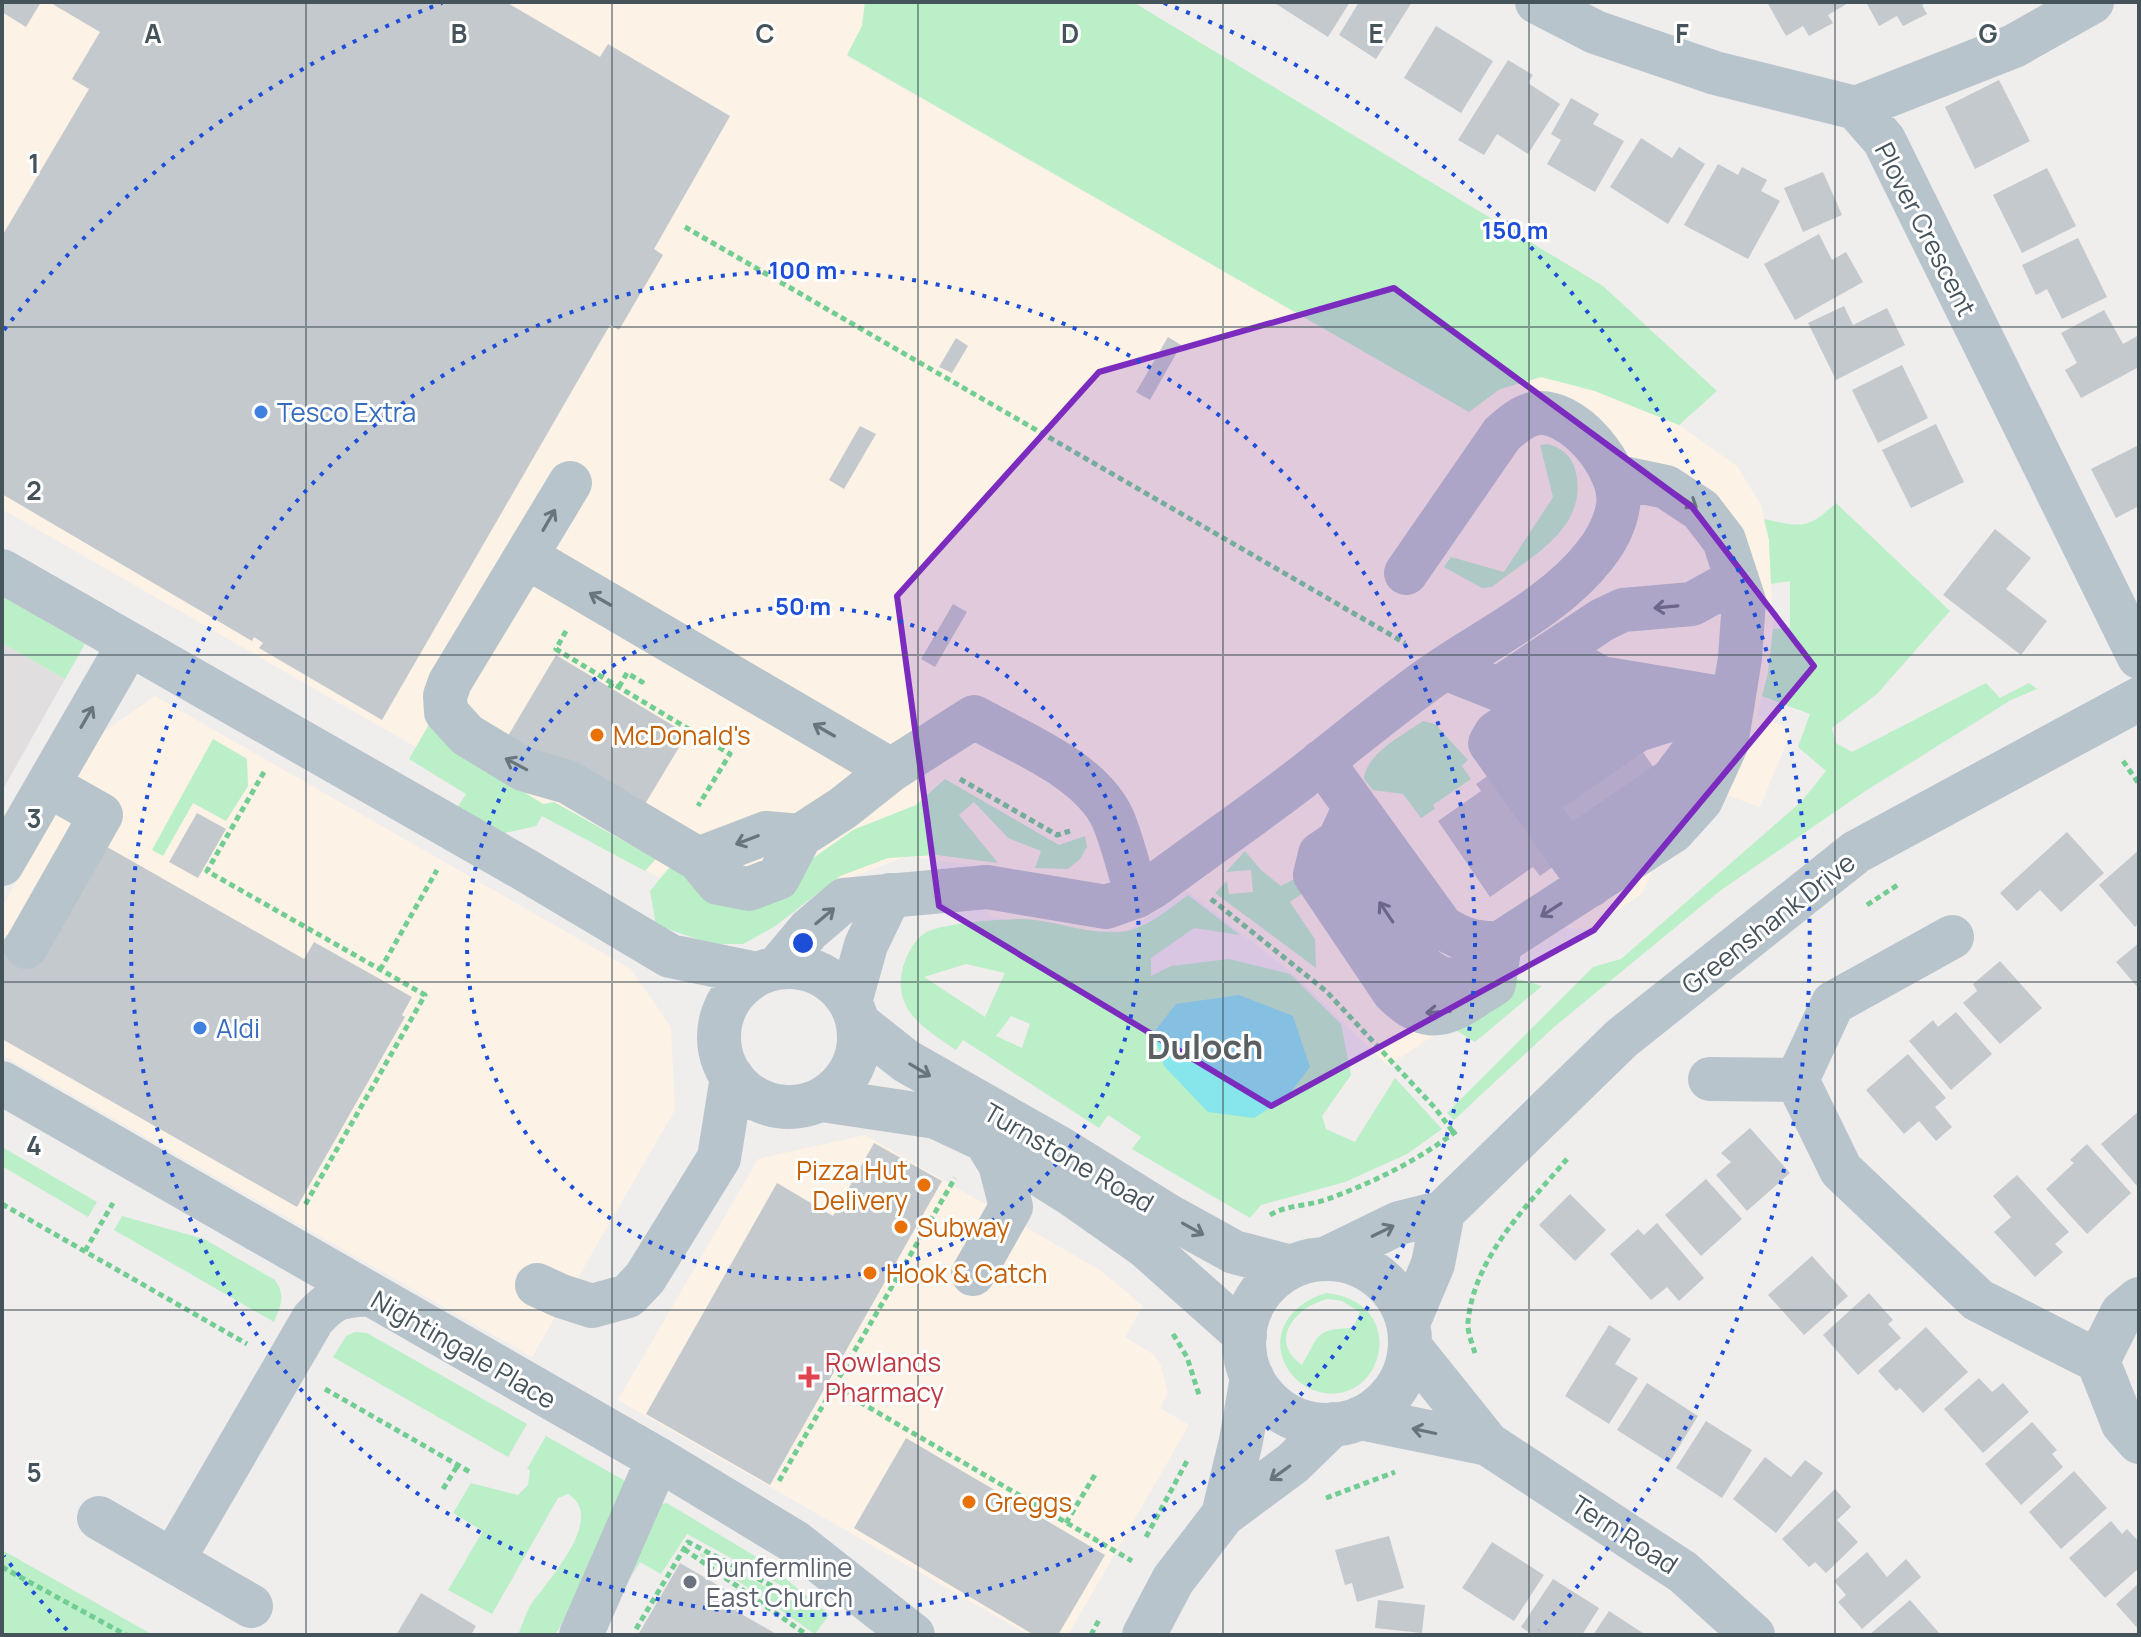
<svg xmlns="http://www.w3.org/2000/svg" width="2141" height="1637" viewBox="0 0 2141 1637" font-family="Manrope,sans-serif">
	<rect width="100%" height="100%" fill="#f0eded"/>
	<path fill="#fcf2e5" d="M2 2H865L862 26 847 56 1469 412 1500 389 1541 377 1595 391 1679 425 1737 466 1761 505 1769 540 1773 629 1768 673 1757 715 1792 730 1760 807 1726 795 1655 863 1643 893 1589 929 1557 928 1518 960V979L1388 1066 1297 977 1188 891 1128 930 1085 932 991 917 969 865 908 856 787 902 733 917 414 746 2 509Z
		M155 696 631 969 671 1027 675 1110 532 1357 2 1055V907L98 736Z
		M865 1135 1100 1270 1143 1306 1125 1337 1153 1354 1161 1366 1168 1393 1160 1408 1189 1425 1068 1635H1029L618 1400 758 1159Z"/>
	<path fill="#e1dedf" d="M2 643 65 679 2 791Z"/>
	<path fill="#baefc7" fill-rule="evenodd" d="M865 2H1133L1603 286 1717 391 1679 425 1595 391 1541 377 1500 389 1469 412 847 55 862 26Z
		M1547 444C1562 447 1573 457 1576 473 1588 529 1530 557 1492 587L1482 588 1444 567 1451 557 1504 572 1553 497 1540 445Z
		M1836 503 1950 611 1877 694 1832 728 1836 743 1852 752 1986 683 2000 698 2029 683 2037 689 2011 700 1864 792 1721 890 1554 1027 1454 1120 1447 1113 1593 967 1621 959 1802 801 1826 771 1798 747 1810 714 1762 696 1768 673 1773 629 1790 628V581L1771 584 1769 540 1764 519C1802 527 1807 530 1836 503Z
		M2 596 85 644 65 679 2 643Z
		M431 721 450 746 543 804 554 802 656 859 645 871 542 816 536 826 500 834 457 808 466 794 409 759Z
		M1423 721 1435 724 1468 760 1462 766 1471 779 1433 805 1435 809 1421 818 1403 794 1373 790 1364 779C1366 753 1404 735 1423 721Z
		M213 739 247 759 248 786 226 821 193 803 163 856 152 850Z
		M945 779 1059 845 1085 836 1087 847 1080 859 1068 869 1035 868 1041 851 1008 838 974 802 959 815 998 863 937 855 888 858 840 876 774 927 743 944H712L656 925 650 891 673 863 709 897 809 861 853 830 916 805Z
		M1245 851 1261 870 1281 886 1296 878 1306 891 1290 902 1315 939 1316 968 1215 893 1227 881 1229 894 1253 892 1251 870 1226 872Z
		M1188 895 1240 935 1194 928 1151 958V976L1171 966 1229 959 1290 974 1341 1024 1351 1075 1322 1116 1326 1129 1355 1142 1395 1078 1442 1129 1407 1154 1345 1182 1261 1205 1250 1218 1132 1149 1141 1137 1108 1115 1099 1128 963 1040 956 1050C927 1030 894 1012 902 972 904 960 912 943 922 935 936 923 1003 919 1023 919 1055 920 1084 934 1119 932 1144 931 1169 909 1188 895ZM966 964 1005 973 985 1017 924 977ZM1011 1016 1030 1024 1022 1048 996 1036Z
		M1518 979 1542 986 1475 1042 1449 1026Z
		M2 1147 97 1202 88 1217 2 1166Z
		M122 1216 204 1239 275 1280C286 1296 281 1305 274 1322L114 1230Z
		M1327 1293C1414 1303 1381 1415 1313 1390 1301 1385 1292 1377 1286 1366 1268 1331 1295 1301 1327 1293ZM1328 1299 1342 1301 1360 1312 1353 1328C1314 1329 1320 1335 1302 1365 1267 1341 1296 1306 1328 1299Z
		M355 1332 367 1333 527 1424 508 1457 333 1357 346 1336Z
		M546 1436 627 1482 579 1595 555 1635H518C522 1626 525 1615 530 1606 545 1583 608 1518 568 1494L558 1498 492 1614 448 1590 483 1531 453 1513 471 1483 518 1495 528 1485 530 1470 527 1469Z
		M667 1503 768 1564 809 1598 808 1600 687 1534 661 1574 640 1562 629 1580 662 1504Z
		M2 1550 153 1635H2Z
		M701 1553 810 1610 816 1603 829 1615 815 1634 700 1555Z"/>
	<path fill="#87e5ec" d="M1239 995 1293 1016 1310 1067 1287 1097 1254 1118 1208 1112 1164 1066 1154 1032 1176 1004Z"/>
	<path fill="#c4c9cd" d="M2 2H41L26 27 2 12Z
		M49 2H506L600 57 608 44 730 116 654 249 663 255 619 330 610 325 382 720 259 648 263 643 254 637 252 641 2 494V236L89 89 72 79 100 32Z
		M1273 2H1350L1328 37Z
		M1359 2H1412L1376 59 1339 35Z
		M1767 2H1850L1828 15 1833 23 1809 36 1803 26 1786 36Z
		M1866 2H1928L1922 5 1927 14 1903 26 1897 16 1879 26Z
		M1436 26 1493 61 1461 113 1404 78Z
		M1508 60 1533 75 1528 83 1560 104 1528 154 1497 134 1484 155 1458 140Z
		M1999 80 2030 141 1975 169 1945 107Z
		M1571 98 1599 114 1593 124 1624 141 1595 192 1547 164 1561 140 1551 134Z
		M1641 138 1672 158 1679 147 1705 164 1668 224 1610 187Z
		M1718 164 1738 175 1742 167 1767 180 1761 191 1780 201 1748 259 1684 225Z
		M2047 168 2076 226 2022 253 1993 195Z
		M1823 172 1842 215 1803 232 1784 188Z
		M1819 234 1832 260 1846 252 1863 282 1795 320 1764 264Z
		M2078 238 2107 297 2062 319 2047 289 2036 295 2022 265Z
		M1844 306 1853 325 1887 308 1905 345 1836 380 1808 323Z
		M2104 310 2123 344 2139 335V367L2081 398 2065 370 2077 363 2061 333Z
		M1168 337 1181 345 1150 400 1136 392Z
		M956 338 968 346 952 373 939 367Z
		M1902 365 1928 418 1878 443 1852 390Z
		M1936 424 1964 482 1911 508 1882 450Z
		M860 426 876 434 844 489 829 480Z
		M2139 445V506L2116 518 2091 469Z
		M1995 529 2031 558 2006 589 2047 621 2021 655 1943 595Z
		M953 604 967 612 935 667 921 659Z
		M556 655 687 734 639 814 508 736Z
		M1591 677 1681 807 1588 842 1540 876 1533 867 1490 897 1438 821 1481 791 1476 784 1525 750Z
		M197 813 226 829 198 878 169 862Z
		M2067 832 2104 873 2061 912 2040 890 2017 911 2000 893Z
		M102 844 304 959 314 942 412 997 402 1015 405 1017 297 1207 2 1039V943L7 935 26 947Z
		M2139 850V923L2135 927 2099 885Z
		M2139 943V989L2116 962Z
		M2000 961 2042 1008 2000 1044 1963 1003 1977 991 1973 984Z
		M1956 1012 1992 1054 1951 1090 1909 1041 1933 1020 1938 1027Z
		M1908 1054 1946 1098 1935 1107 1952 1127 1936 1141 1919 1121 1904 1134 1866 1090Z
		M2139 1111V1184L2137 1186 2101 1144Z
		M1750 1128 1790 1173 1747 1211 1716 1175 1731 1162 1721 1153Z
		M874 1143 942 1181 770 1485 646 1414 777 1183 833 1216Z
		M2087 1144 2131 1193 2087 1234 2046 1189 2074 1163 2070 1160Z
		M2017 1175 2069 1232 2055 1244 2063 1252 2035 1277 1994 1232 2011 1217 1993 1196Z
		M1706 1179 1742 1219 1701 1256 1665 1215Z
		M1570 1194 1606 1230 1575 1261 1539 1225Z
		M1657 1223 1704 1278 1679 1301 1667 1287 1651 1300 1610 1254 1638 1229 1644 1235Z
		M1812 1256 1848 1296 1804 1335 1768 1295Z
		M1869 1293 1893 1320 1888 1324 1901 1338 1858 1375 1823 1335Z
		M1609 1325 1631 1339 1615 1364 1638 1378 1609 1424 1565 1396Z
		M1926 1327 1968 1372 1923 1413 1900 1388 1896 1391 1878 1371Z
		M1979 1378 1992 1392 2003 1383 2029 1412 1983 1453 1944 1409Z
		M1647 1383 1698 1416 1669 1463 1617 1430Z
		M1706 1421 1752 1450 1722 1498 1676 1468Z
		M2032 1422 2057 1450 2052 1454 2063 1467 2021 1505 1985 1464Z
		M906 1438 1105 1555 1058 1635H1034L854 1528Z
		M1765 1457 1791 1477 1805 1460 1823 1473 1776 1533 1733 1499Z
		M2074 1471 2107 1508 2061 1549 2029 1512Z
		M1835 1489 1851 1507 1837 1520 1858 1542 1826 1573 1815 1562 1809 1567 1782 1539Z
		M2111 1521 2122 1534 2127 1529 2139 1542V1568L2105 1598 2069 1558Z
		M1389 1536 1404 1588 1357 1602 1352 1583 1345 1585 1335 1550Z
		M1492 1542 1544 1575 1514 1621 1462 1588Z
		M1867 1552 1887 1577 1906 1559 1921 1577 1862 1629 1838 1602 1846 1595 1834 1581Z
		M680 1563 743 1600 736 1611 778 1635H638Z
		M1553 1579 1599 1608 1582 1635H1533L1521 1627Z
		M2139 1583V1630L2116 1604Z
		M421 1593 476 1626 471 1635H396Z
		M1378 1600 1425 1605 1422 1633 1375 1628Z
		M1910 1600 1941 1635H1869Z
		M1609 1611 1646 1635H1593Z"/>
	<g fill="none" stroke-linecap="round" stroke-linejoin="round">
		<path stroke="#72cd93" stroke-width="5" stroke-dasharray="6 4" stroke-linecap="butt" d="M685 227 1405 643
			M566 631 556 649 612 683
			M619 687 627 673 642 682 644 678
			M610 688 612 683 730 754 698 806
			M2123 761 2139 784
			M264 772 207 871 425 995 305 1205
			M960 779 1057 835 1070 831
			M1211 899 1326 991 1435 1108 1454 1133
			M1867 905 1899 884
			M380 970 437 870
			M2 1204 247 1344
			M1270 1215C1286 1205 1307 1206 1325 1200 1373 1183 1419 1160 1459 1129
			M85 1251 113 1203
			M1173 1334 1187 1357 1200 1398
			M1475 1353C1472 1343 1467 1331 1468 1322 1474 1257 1527 1206 1567 1159
			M834 1387 1132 1561
			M325 1389 470 1472
			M779 1481 955 1178
			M443 1489 458 1465
			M1326 1498 1395 1472
			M1066 1523 1096 1473
			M1146 1537 1187 1461
			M684 1549 807 1635
			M2 1567 126 1635
			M636 1629 688 1542 776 1588
			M1091 1635 1100 1618"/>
		<path stroke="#b8c4cb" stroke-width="44" d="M1537 2 1595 32 1715 73 1856 108 1884 140 2139 657
			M1856 108 2014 46 2092 2
			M570 483 450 682 445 696 446 712 467 735 523 769 568 782 698 859 766 833 800 836 843 808 891 770 974 717C1019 742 1091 770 1113 819 1123 843 1129 870 1137 896
			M527 557 891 770
			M2 571 522 868 670 956 757 974
			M1445 668 1498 689 1602 620 1623 610 1692 604 1737 579
			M1578 694 1601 678 1733 700
			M1322 761 1442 927C1462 940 1477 944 1500 943L1673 831 1701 800 1726 745 1740 658 1744 601 1724 540 1701 510 1666 487 1614 476
			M1508 768 1613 696H1623
			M1532 802 1637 730 1727 702
			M1350 817 1339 841 1423 967C1456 993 1467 974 1492 950
			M1339 841 1320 854 1315 875 1393 991C1432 1032 1454 1009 1494 984L1500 943
			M1567 852 1672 780 1719 717
			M698 859 718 883 749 889 778 878 800 836
			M2 864 129 644
			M1591 885 1490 743 1496 733 1587 670 1601 678
			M26 947 101 815 48 785
			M719 1037a70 70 0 1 1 140 0a70 70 0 1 1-140 0Z
			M777 968 809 930 844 900 987 887 1106 907 1137 896 1154 886C1202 850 1252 816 1300 779 1344 745 1385 710 1430 678 1483 640 1554 608 1595 555 1606 541 1615 525 1618 506 1624 469 1572 405 1533 414 1521 417 1511 426 1502 434L1406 573
			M850 1002 866 945 890 895
			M858 1023 906 1061 1061 1149 1167 1215 1234 1252 1291 1267
			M1710 1079 1797 1080 1833 1003 1952 937
			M1797 1080 1841 1170 1978 1300 2098 1361
			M2 1083 658 1459 795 1542 913 1635
			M822 1100 936 1117 985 1140 1074 1196 1145 1246 1245 1335
			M1327 1258 1399 1223 1443 1212 1622 1038 1856 852 2139 699
			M1244 1342a83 83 0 1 1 166 0a83 83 0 1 1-166 0Z
			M973 1274 1011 1207 1000 1164 985 1140
			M537 1285 561 1296 592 1306 628 1296 645 1278 719 1158 732 1077
			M2139 1299 2122 1313 2098 1361 2123 1424 2139 1442
			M1409 1321 1433 1264 1443 1212
			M1411 1348 1488 1444 1683 1572 1753 1635
			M1360 1418 1488 1444
			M1223 1515 1241 1441 1252 1377
			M99 1518 251 1606
			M173 1560 313 1319C333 1297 340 1296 369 1294
			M581 1635 658 1459
			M1144 1635 1173 1580 1223 1515 1293 1463 1333 1424"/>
	</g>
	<defs><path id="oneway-shaft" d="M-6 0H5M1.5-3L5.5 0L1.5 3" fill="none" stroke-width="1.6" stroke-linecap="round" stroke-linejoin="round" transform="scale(2)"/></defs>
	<g stroke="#68757d">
		<use href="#oneway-shaft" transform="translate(1687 501) rotate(34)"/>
		<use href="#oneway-shaft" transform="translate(549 520) rotate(-60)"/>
		<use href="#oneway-shaft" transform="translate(600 599) rotate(-150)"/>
		<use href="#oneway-shaft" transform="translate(1666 607) rotate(175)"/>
		<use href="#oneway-shaft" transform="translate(87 717) rotate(-60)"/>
		<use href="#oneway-shaft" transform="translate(824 730) rotate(-150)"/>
		<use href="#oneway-shaft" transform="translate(516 764) rotate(-152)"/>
		<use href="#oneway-shaft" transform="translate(747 840) rotate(159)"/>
		<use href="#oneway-shaft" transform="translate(1551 910) rotate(147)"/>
		<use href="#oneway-shaft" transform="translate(1386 912) rotate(-124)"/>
		<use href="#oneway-shaft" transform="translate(825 916) rotate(-40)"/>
		<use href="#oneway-shaft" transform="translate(1438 1012) rotate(177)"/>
		<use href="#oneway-shaft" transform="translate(920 1070) rotate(31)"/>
		<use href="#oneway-shaft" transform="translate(1193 1229) rotate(29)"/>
		<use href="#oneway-shaft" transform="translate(1383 1231) rotate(-26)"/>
		<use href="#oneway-shaft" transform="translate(1424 1431) rotate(-168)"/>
		<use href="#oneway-shaft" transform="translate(1280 1473) rotate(144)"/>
	</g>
	<path fill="#7b2cbf" fill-opacity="0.2" stroke="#7b2cbf" stroke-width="6" stroke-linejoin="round" d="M1394 288 1692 507 1814 666 1594 930 1271 1106 939 906 897 596 1099 372Z"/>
	<path fill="none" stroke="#45535b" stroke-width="2" stroke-opacity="0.55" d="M306 2V1635M612 2V1635M918 2V1635M1223 2V1635M1529 2V1635M1835 2V1635M2 327H2139M2 655H2139M2 982H2139M2 1310H2139"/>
	<g fill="none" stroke="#1d4ed8" stroke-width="4" stroke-dasharray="4 8">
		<circle cx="803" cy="943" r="336"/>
		<circle cx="803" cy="943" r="672"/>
		<path d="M67 1630A1007 1007 0 0 1 4 1556M4 330A1007 1007 0 0 1 442 3M1164 3A1007 1007 0 0 1 1539 1630"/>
	</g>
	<g fill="#3f7fe0" stroke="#fff" stroke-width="3">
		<circle cx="261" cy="412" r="8"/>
		<circle cx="200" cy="1028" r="8"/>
	</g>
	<g fill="#e8710a" stroke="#fff" stroke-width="3">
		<circle cx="597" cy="735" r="8"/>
		<circle cx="924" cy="1185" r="8"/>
		<circle cx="901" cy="1227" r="8"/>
		<circle cx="870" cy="1273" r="8"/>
		<circle cx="969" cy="1502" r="8"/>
	</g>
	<path fill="#e0444e" stroke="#fff" stroke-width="3" d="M805 1365h8v8h8v8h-8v8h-8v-8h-8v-8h8z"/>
	<circle fill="#6b7280" stroke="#fff" stroke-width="3" cx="690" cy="1582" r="8"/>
	<g text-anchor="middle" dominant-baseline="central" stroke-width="6" stroke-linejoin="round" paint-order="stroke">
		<g font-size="26" fill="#45535b" stroke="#fff">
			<text transform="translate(1926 229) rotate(63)">Plover Crescent</text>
			<text transform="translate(1768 923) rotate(-38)">Greenshank Drive</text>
			<text transform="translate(1069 1157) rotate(30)">Turnstone Road</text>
			<text transform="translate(464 1349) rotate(30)">Nightingale Place</text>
			<text transform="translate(1625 1534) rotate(33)">Tern Road</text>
		</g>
		<g font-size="26" fill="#366cbe" stroke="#fff" text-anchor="start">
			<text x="277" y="412">Tesco Extra</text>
			<text x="216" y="1028">Aldi</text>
		</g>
		<g font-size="26" fill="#c56008" stroke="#fff" text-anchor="start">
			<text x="613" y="735">McDonald's</text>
			<text x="908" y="1170" text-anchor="end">Pizza Hut<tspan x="908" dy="30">Delivery</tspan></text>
			<text x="917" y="1227">Subway</text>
			<text x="886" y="1273">Hook &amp; Catch</text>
			<text x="985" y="1502">Greggs</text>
		</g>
		<g font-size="26" fill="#be3a42" stroke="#fff" text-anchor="start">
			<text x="825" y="1362">Rowlands<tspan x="825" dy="30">Pharmacy</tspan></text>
		</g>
		<g font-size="26" fill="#5b616d" stroke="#fff" text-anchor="start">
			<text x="706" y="1567">Dunfermline<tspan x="706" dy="30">East Church</tspan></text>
		</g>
		<g font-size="34" font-weight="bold" fill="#5a5f62" stroke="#fff">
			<text x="1205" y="1046">Duloch</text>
		</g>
	</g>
	<g font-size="26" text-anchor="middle" font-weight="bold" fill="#45535b" stroke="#fff" stroke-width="6" stroke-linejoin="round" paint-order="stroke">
		<text x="153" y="43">A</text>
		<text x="459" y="43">B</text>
		<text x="765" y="43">C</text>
		<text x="1070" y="43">D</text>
		<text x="1376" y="43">E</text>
		<text x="1682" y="43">F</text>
		<text x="1988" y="43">G</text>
		<text x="34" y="173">1</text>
		<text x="34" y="500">2</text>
		<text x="34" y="828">3</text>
		<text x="34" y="1155">4</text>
		<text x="34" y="1482">5</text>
	</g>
	<circle cx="803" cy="943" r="12" fill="#1d4ed8" stroke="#fff" stroke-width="4"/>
	<g font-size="24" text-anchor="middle" font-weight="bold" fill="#1d4ed8" stroke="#fff" stroke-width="6" stroke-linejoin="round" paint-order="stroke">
		<text x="1515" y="239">150 m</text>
		<text x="803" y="279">100 m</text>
		<text x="803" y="615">50 m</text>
	</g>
	<rect width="2141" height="1637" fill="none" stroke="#45535b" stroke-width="8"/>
</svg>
